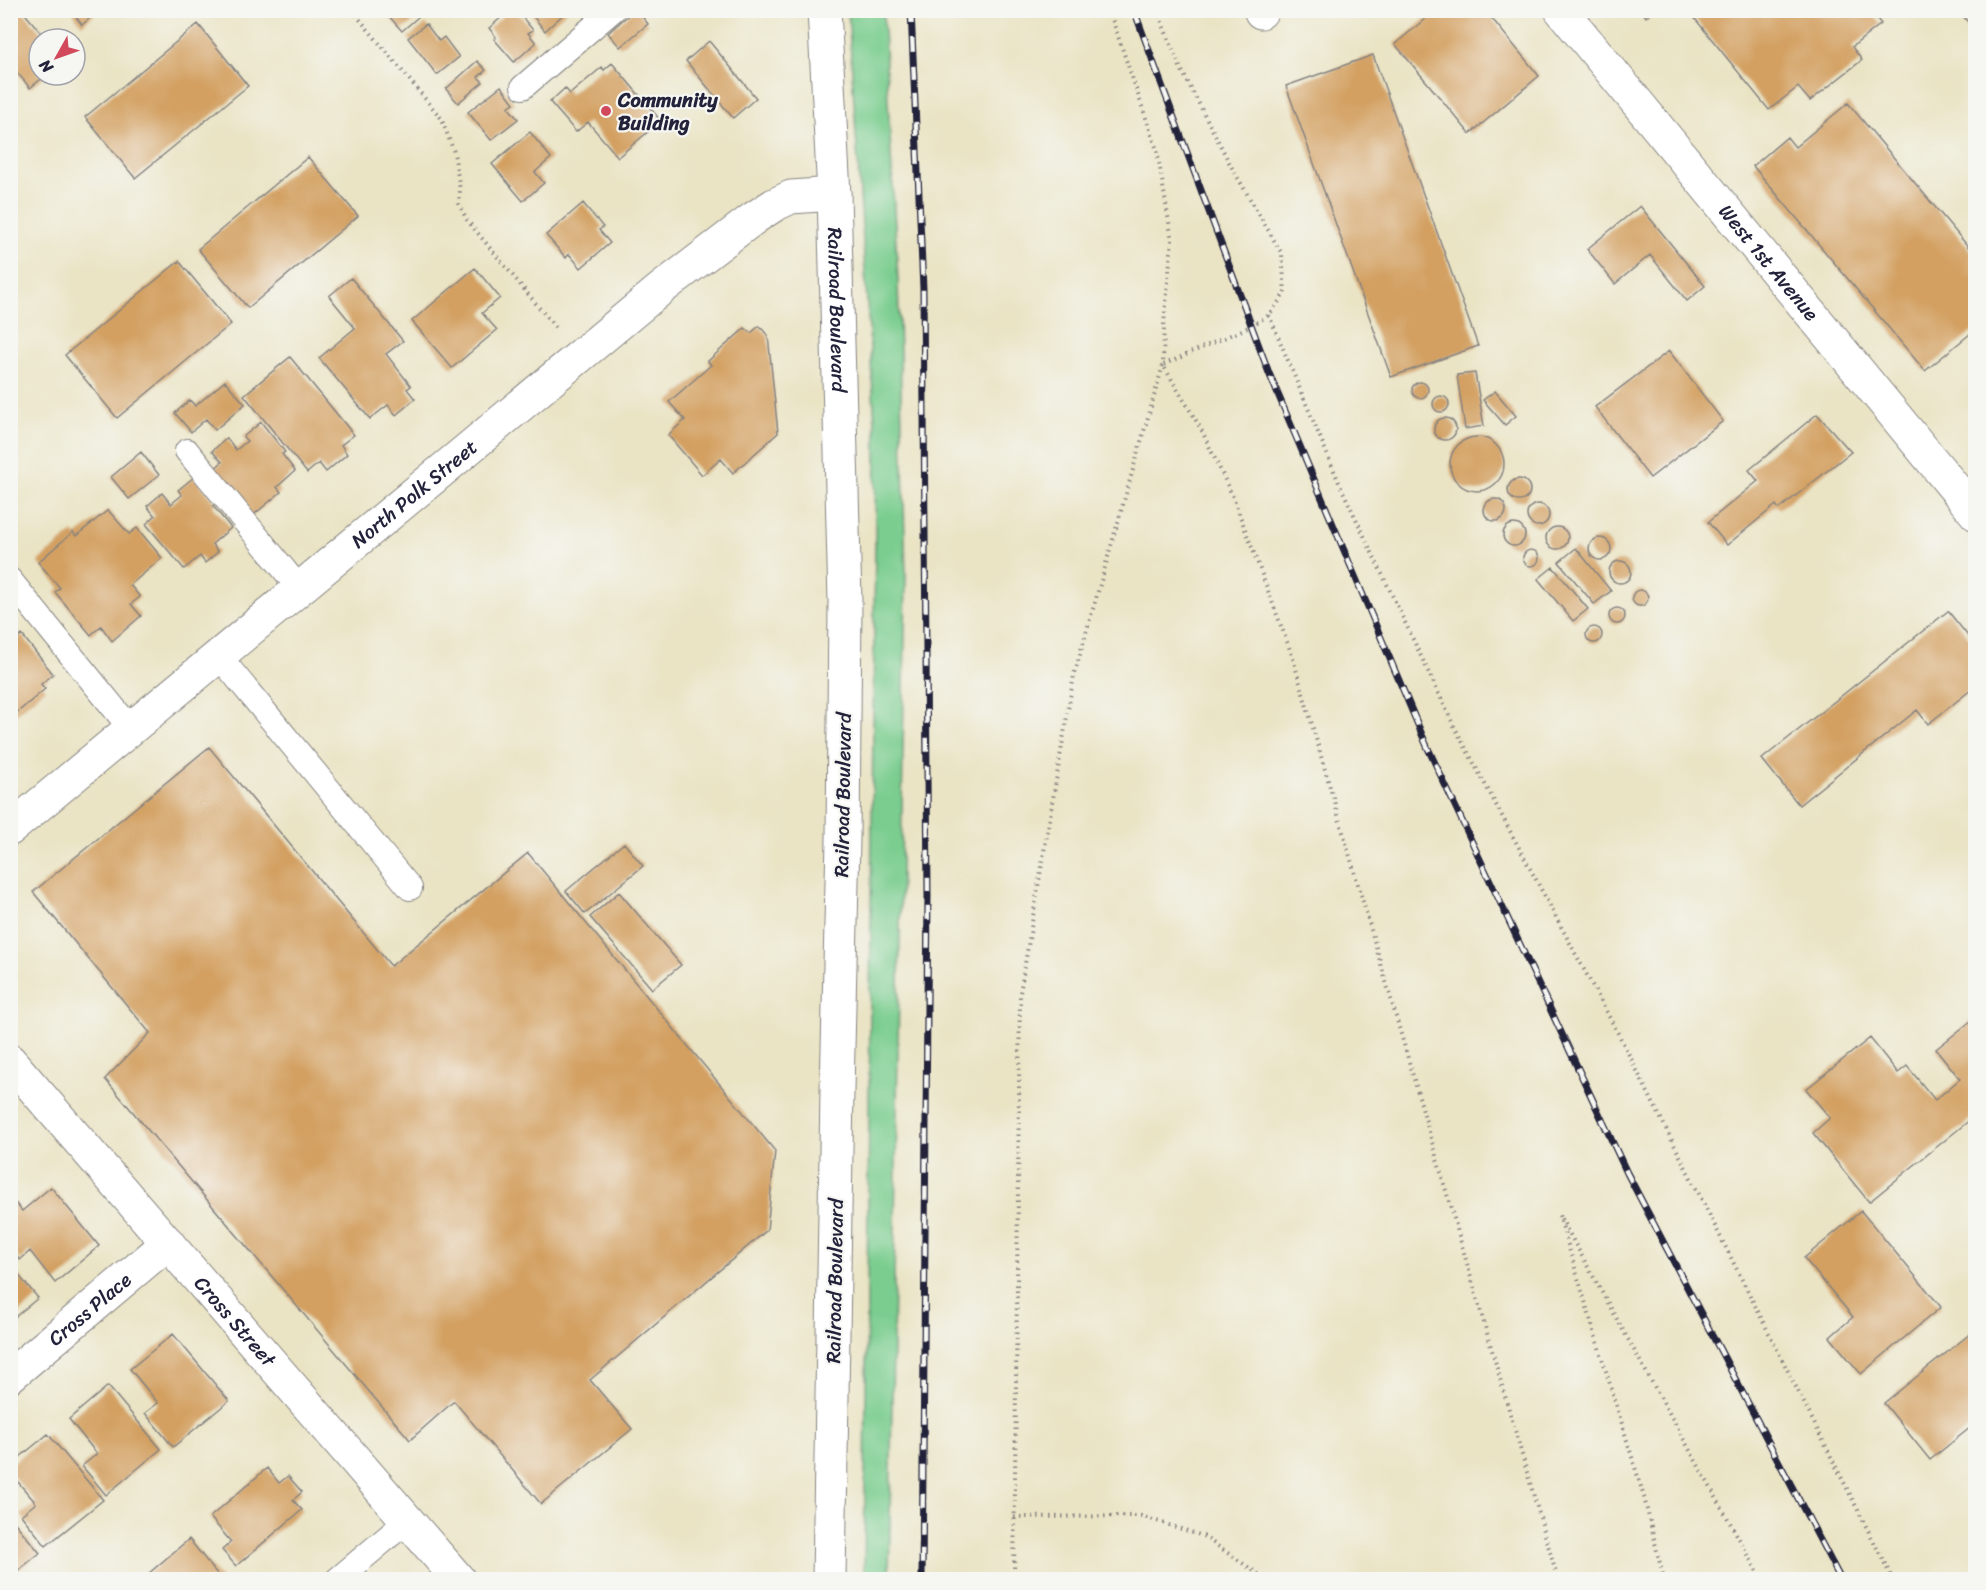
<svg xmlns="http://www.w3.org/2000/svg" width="1986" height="1590" viewBox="0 0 1986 1590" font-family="Sriracha,sans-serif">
	<rect width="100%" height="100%" fill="#f6f6f2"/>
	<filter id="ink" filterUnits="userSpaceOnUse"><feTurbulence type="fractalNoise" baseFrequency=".0167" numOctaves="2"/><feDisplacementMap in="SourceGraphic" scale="12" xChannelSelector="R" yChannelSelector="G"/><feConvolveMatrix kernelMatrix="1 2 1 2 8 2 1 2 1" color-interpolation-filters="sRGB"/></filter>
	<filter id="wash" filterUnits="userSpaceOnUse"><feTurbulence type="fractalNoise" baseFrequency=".008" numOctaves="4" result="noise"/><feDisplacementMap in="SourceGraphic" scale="24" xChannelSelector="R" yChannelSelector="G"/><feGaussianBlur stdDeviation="1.35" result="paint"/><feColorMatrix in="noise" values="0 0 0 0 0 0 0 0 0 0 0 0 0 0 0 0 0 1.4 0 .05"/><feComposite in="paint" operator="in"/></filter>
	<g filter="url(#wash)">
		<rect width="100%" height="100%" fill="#eae4c5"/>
		<path fill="#7acd8f" stroke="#4e7865" stroke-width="1.5" d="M848 11H883L898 280 906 576 889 1580 864 1579 876 439Z"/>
		<g id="blocks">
			<path fill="#d3a062" d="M10 10H22L46 39H39V75H46L30 88 10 64Z
				M71 10H99L82 25Z
				M391 10H426L402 31 387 14Z
				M510 10H516L533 30 528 33 536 43 514 62 494 39 496 37 489 28Z
				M528 10H568L545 31Z
				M634 10H637L648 24 620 47 608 33Z
				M1436 10H1485L1539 76 1470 134 1395 44Z
				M1641 10H1654L1646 17Z
				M1688 10H1870L1881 24 1852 47 1862 60 1810 101 1798 87 1769 110Z
				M1958 10H1976V32Z
				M198 24 248 86 135 178 85 117Z
				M426 24 439 41 444 37 459 57 437 75 408 38Z
				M709 41 756 98 733 118 686 61Z
				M1373 55 1478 346 1391 377 1286 86Z
				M477 61 486 70 478 77 483 82 458 103 446 89Z
				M612 63 661 121 618 157 588 122 576 132 550 102 565 88 570 94 602 67 604 70Z
				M501 86 514 103 508 107 518 119 491 140 468 112Z
				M1848 103 1976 256V329L1925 371 1753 166 1787 137 1795 147Z
				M530 132 551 158 535 172 544 183 523 201 492 164Z
				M308 157 358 216 248 308 198 249Z
				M583 203 603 227 599 230 610 243 581 268 569 254 566 258 546 235Z
				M1640 206 1705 286 1687 301 1650 255 1615 284 1587 249Z
				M179 261 231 324 117 418 65 355Z
				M475 268 500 298 482 313 497 330 452 368 412 321Z
				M351 278 403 341 386 354 411 386 407 389 415 399 396 415 388 405 370 419 319 358 355 328 329 296Z
				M759 326 768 335 778 433 733 473 721 459 702 475 668 435 685 420 669 402 711 365 708 361 745 328 751 333Z
				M1669 351 1723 421 1650 478 1595 407Z
				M290 357 354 435 341 445 347 454 326 472 319 463 307 473 244 395Z
				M1475 373 1484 426 1465 429 1457 375Z
				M225 381 245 404 215 430 206 419 191 432 175 413 190 400 195 406Z
				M1412 390a8 8 0 1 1 16 0a8 8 0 1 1-16 0Z
				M1495 391 1516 416 1505 425 1483 400Z
				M1433 404a8 8 0 1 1 16 0a8 8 0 1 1-16 0Z
				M1817 414 1851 452 1779 509 1776 505 1727 545 1708 522 1758 481 1749 470Z
				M1434 429a11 11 0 1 1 22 0a11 11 0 1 1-22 0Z
				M261 422 285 452 282 454 295 471 277 487 281 492 251 517 213 470 222 462 212 451 227 438 236 450 247 441 243 437Z
				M1450 464a27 27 0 1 1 54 0a27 27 0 1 1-54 0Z
				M141 452 159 475 129 499 111 477Z
				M194 477 216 503 213 506 231 528 212 544 218 552 205 563 200 556 184 569 146 524 155 516 147 506 162 493 171 504 182 495 178 490Z
				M1508 490a11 11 0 1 1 22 0a11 11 0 1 1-22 0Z
				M1484 510a11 11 0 1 1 22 0a11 11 0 1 1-22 0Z
				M1527 515a11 11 0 1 1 22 0a11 11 0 1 1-22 0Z
				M108 510 129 534 137 528 162 558 130 585 140 597 131 604 141 616 112 641 101 626 91 635 55 592 60 588 38 562 73 532 76 536Z
				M1503 535a11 11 0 1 1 22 0a11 11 0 1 1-22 0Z
				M1546 538a11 11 0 1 1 22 0a11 11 0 1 1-22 0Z
				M1589 549a11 11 0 1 1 22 0a11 11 0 1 1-22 0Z
				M1576 548 1611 591 1594 604 1559 562Z
				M1523 558a8 8 0 1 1 16 0a8 8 0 1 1-16 0Z
				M1609 572a11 11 0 1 1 22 0a11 11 0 1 1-22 0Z
				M1553 567 1588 609 1573 621 1538 579Z
				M1632 598a8 8 0 1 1 16 0a8 8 0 1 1-16 0Z
				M1609 616a8 8 0 1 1 16 0a8 8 0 1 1-16 0Z
				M1948 611 1976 646V686L1928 724 1917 710 1799 805 1762 759Z
				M1586 635a8 8 0 1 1 16 0a8 8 0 1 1-16 0Z
				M22 635 53 674 41 684 45 689 13 716 10 714V645Z
				M209 747 391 966 528 853 775 1151 767 1230 590 1380 632 1429 541 1504 454 1401 410 1440 105 1079 150 1033 33 892Z
				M624 843 643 866 585 914 566 891Z
				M619 892 681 965 652 989 590 917Z
				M1976 1017V1115L1869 1202 1813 1133 1830 1118 1806 1089 1870 1038 1898 1073 1907 1066 1935 1100 1960 1079 1936 1049Z
				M51 1187 99 1246 55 1283 30 1251 20 1260 10 1249V1197L22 1211Z
				M1861 1211 1941 1307 1861 1374 1830 1337 1853 1317 1804 1258Z
				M10 1265 38 1298 10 1321Z
				M1976 1329V1423L1930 1460 1884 1403Z
				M173 1334 229 1401 173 1447 145 1413 158 1403 130 1369Z
				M108 1386 161 1449 106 1495 82 1466 97 1454 69 1419Z
				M48 1434 103 1500 46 1546 21 1515 36 1503 10 1473V1465Z
				M267 1468 279 1483 288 1476 302 1492 293 1500 302 1510 236 1566 222 1550 231 1542 210 1517Z
				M10 1517 40 1553 10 1577Z
				M189 1539 222 1580H141Z"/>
		</g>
	</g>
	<g filter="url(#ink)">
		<use href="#blocks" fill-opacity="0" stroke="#868380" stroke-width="1.5"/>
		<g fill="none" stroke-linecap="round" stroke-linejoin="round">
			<defs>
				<path id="lane" d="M523 87 613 10
					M187 451 300 589
					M10 580 131 729
					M219 656 410 888
					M337 1580 408 1520"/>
				<g id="street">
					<path id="s1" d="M1561 10 1976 514"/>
					<path d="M1261 12 1262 10"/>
					<path id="s2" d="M10 829 662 288 754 218 774 205 791 197 834 194"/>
					<path id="s3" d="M10 1061 459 1580"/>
					<path id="s4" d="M10 1376 168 1243"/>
				</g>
				<g id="secondary">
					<path id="s5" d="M824 10 834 194 845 601 843 840 837 1090 829 1580"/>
				</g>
			</defs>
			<use href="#lane" stroke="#868380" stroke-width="26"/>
			<use href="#street" stroke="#868380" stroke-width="35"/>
			<use href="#secondary" stroke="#868380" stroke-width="35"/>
			<path stroke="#868380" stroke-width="4" stroke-dasharray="1.5 4.5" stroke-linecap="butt" d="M352 10 441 118 454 152 460 190 459 204 467 220 556 328
				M1157 10 1180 67 1231 166 1282 254 1285 293 1269 315 1251 326 1163 365 1201 429 1233 497 1292 655 1558 1580
				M1269 315 1340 485 1454 726 1621 1039 1893 1580
				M1014 1517 1141 1516 1203 1536 1267 1580
				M1014 1580 1020 993 1074 675 1163 365 1164 324 1172 240 1157 150 1109 10
				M1664 1580 1644 1497 1559 1215 1762 1580"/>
			<use href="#lane" stroke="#fff" stroke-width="24"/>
			<use href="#street" stroke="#fff" stroke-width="33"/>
			<use href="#secondary" stroke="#fff" stroke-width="33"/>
			<defs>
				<path id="rail" d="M911 10 923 289 928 894 922 1580
					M1134 10 1269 373 1426 744 1627 1173 1841 1580"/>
			</defs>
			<use href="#rail" stroke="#22223b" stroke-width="7"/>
			<use href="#rail" stroke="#f6f6f2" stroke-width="4.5" stroke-dasharray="14" stroke-linecap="butt"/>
		</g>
	</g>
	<circle fill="#d1495b" stroke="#f6f6f2" stroke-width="2" cx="606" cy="111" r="6"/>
	<g text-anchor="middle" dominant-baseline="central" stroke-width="4.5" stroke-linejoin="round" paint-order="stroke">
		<g font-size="20" font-weight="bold" fill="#22223b" stroke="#f6f6f2" text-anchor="start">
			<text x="618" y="100">Community<tspan x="618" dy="23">Building</tspan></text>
		</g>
		<g font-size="20" fill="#22223b" stroke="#f6f6f2">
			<text stroke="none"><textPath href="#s1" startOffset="327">West 1st Avenue</textPath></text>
			<text stroke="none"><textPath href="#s5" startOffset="300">Railroad Boulevard</textPath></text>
			<text stroke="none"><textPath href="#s2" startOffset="525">North Polk Street</textPath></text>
			<text transform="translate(843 795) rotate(-89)">Railroad Boulevard</text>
			<text transform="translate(835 1281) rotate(-89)">Railroad Boulevard</text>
			<text stroke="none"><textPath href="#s4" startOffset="104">Cross Place</textPath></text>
			<text stroke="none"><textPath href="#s3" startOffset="344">Cross Street</textPath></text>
		</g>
	</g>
	<rect width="1986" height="1590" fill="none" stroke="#f6f6f2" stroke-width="36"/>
	<g transform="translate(57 57) rotate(230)"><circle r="28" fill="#f6f6f2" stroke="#a1a1a9" stroke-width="1.5"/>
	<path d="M0-4.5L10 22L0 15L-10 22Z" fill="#d1495b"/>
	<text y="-9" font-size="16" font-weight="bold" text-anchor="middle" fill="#22223b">N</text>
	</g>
</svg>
